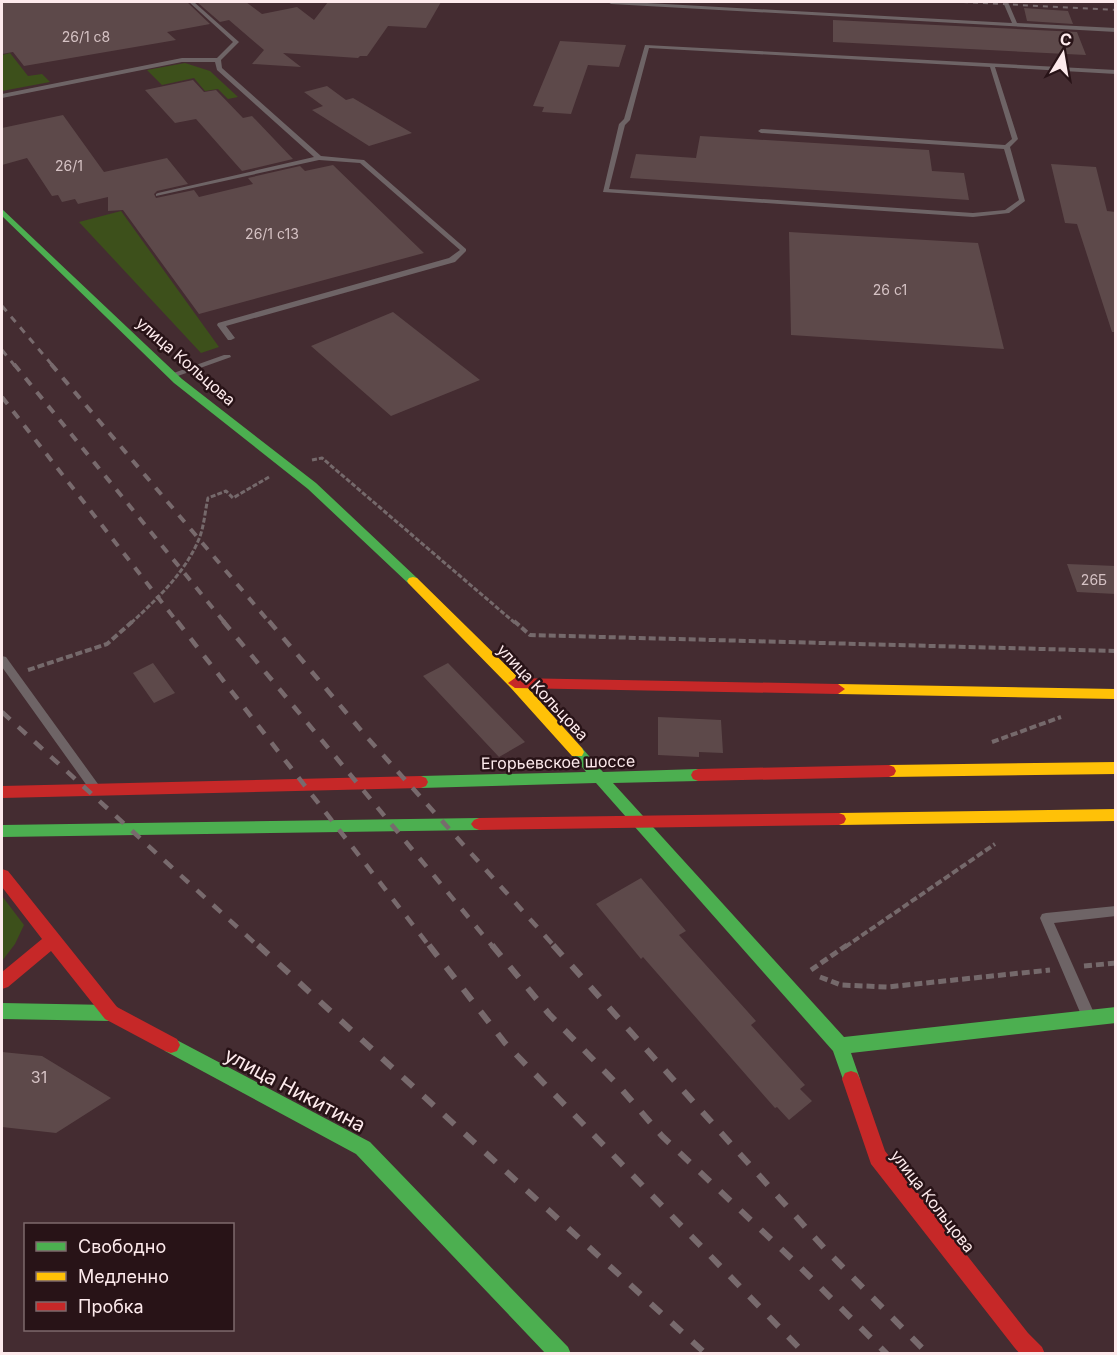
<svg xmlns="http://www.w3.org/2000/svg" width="1117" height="1355" viewBox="0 0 1117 1355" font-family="Inter,sans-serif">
	<rect width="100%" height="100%" fill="#442c31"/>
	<path fill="#3d501b" d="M10 53 28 76 42 74 50 82 2 91V55Z
		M185 63 210 71 238 97 228 99 218 89 205 91 194 78 162 85 147 70Z
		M121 211 219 347 201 353 79 222Z
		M2 896 24 925 15 944 2 961Z"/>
	<path fill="#5d494a" d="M2 2H187L210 24 167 32 176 40 24 66 13 52 2 54Z
		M197 2H246L262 14 297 7 314 20 328 2H441L426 28 388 26 367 56H360L358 58 283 53 301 67 252 64 264 50 229 20 220 22Z
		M1024 8 1068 11 1073 24 1027 21Z
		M833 20 1077 32 1086 55 833 42Z
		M560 41 626 45 619 67 588 65 571 114 542 112 544 107 533 106Z
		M193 80 204 92 216 90 243 118 252 116 293 159 242 171 196 119 175 123 145 90Z
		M327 86 346 100 353 98 412 133 369 146 312 110 323 106 304 92Z
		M63 115 104 172 167 158 188 184 157 191 154 194 156 198 194 190 199 197 253 184 248 178 300 166 305 171 333 165 424 253 199 314 123 210 108 211V197L78 204 75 199 62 202 58 195 52 196 27 158 2 165V128Z
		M700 136 929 150 932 171 964 173 969 200 630 178 636 154 696 158Z
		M1051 164 1096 167 1107 211 1116 212V332H1112L1077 224 1065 223Z
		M789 232 978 243 1004 349 791 335Z
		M393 312 480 380 391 416 311 346Z
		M1067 564 1116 566V594L1077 592Z
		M153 663 175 693 154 703 133 673Z
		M448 663 525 742 499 757 423 676Z
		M658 717 721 720 723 753 699 752V757L658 755Z
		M641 878 686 931 679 935 756 1021 751 1025 805 1085 800 1089 812 1101 789 1120 777 1107 775 1108 643 957 641 959 596 904Z
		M2 1052 42 1056 111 1098 56 1133 2 1127Z"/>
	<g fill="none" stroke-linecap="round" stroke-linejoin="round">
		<path stroke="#75696b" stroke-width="3" stroke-dasharray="5 2" stroke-linecap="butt" d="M312 460 322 458 515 623
			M131 623C157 599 185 573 199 539 204 527 205 511 208 498L226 491 233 498 269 477"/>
		<path stroke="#75696b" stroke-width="4" stroke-dasharray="7 3" stroke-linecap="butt" d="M514 621 530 635 1116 651
			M28 670 107 644 133 621
			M992 742 1061 717
			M845 947 995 844"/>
		<path stroke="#75696b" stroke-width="5" stroke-dasharray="8 4" stroke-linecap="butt" d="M1084 966 1116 963
			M811 970 847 945
			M820 977 841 985 887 987 1050 970"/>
		<path fill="#6e6466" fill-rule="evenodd" d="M189 2H194L239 42 221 60 222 68 321 156 364 160 466 249V251L455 262 226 326 235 338 231 340H228L217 325 218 323 449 258 460 250 360 163 319 160 156 196V194L158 193 314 157 217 70 215 62H182L2 98V94L182 58H217L233 42Z
			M608 2H629L1012 23 1003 2H1008L1017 23 1116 28V32L611 4Z
			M645 45 1116 70V74L995 67 1018 139 1010 147 1025 201 1009 213 973 217 603 192 619 124 624 119ZM649 48 990 67 1012 139 1005 145 761 129 758 131 761 133 1004 149 1019 200 1005 210 973 213 609 189 625 125 630 120Z
			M224 355H230L231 357 175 377H169L168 375Z
			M2 656 6 657 98 784 100 787 98 790 94 792 90 790 2 667Z
			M1116 906V916L1054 923 1094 1013 1092 1017 1087 1019 1082 1017 1040 918 1042 914 1046 913Z"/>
		<path fill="#4caf50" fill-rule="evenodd" d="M2 209 182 379 316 483 417 578 419 581 417 584H409L308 489 174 383 2 216Z
			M577 746 582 748 603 772 698 769 703 771 705 775 703 779 698 781 613 783 844 1037 1116 1007V1023L851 1053 860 1079 857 1085 851 1087 845 1085 833 1051 596 783 421 788 416 786 414 782 416 778 421 776 586 772 570 752 572 748Z
			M479 818 484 820 487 824 484 828 479 830 2 837V825Z
			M2 1003 111 1005 117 1007 120 1013 117 1019 111 1021 2 1019Z
			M171 1037 370 1142 568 1347 571 1354H546L356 1154 165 1051 162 1045 165 1039Z"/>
		<path fill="#ffc107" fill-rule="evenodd" d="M413 577 417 578 520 679 582 748 584 752 582 756H572L510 687 409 584 407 581 409 578Z
			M838 684 1116 689V699L838 694 831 689Z
			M1116 762V774L889 777 884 775 882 771 884 767 889 765Z
			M1116 809V821L839 825 834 823 832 819 834 815 839 813Z"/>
		<path fill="#c62828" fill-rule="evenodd" d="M515 678 838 684 845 689 838 694 515 688 508 683Z
			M889 765 894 767 896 771 894 775 889 777 698 781 693 779 691 775 693 771 698 769Z
			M421 776 426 778 428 782 426 786 421 788 2 798V786Z
			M839 813 844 815 846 819 844 823 839 825 479 830 474 828 471 824 474 820 479 818Z
			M2 869 8 871 117 1007 177 1039 180 1045 177 1051 171 1053 165 1051 105 1019 51 951 8 987 2 989V972L42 939 2 887Z
			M851 1071 857 1073 860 1079 885 1151 1028 1333 1042 1347 1045 1354H1020L1014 1347 871 1164 842 1079 845 1073Z"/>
		<path stroke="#786a6d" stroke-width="2" stroke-dasharray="5 5" stroke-linecap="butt" d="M963 2 1116 10"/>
		<path stroke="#786a6d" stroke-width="3" stroke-dasharray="7 7" stroke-linecap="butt" d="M2 306 53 366
			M2 350 15 366"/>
		<path stroke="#786a6d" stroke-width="4" stroke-dasharray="9 9" stroke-linecap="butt" d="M14 364 225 623
			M51 364 270 623
			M2 397 178 623"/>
		<path stroke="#786a6d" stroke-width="4.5" stroke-dasharray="11 11" stroke-linecap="butt" d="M177 621 430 947
			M223 621 493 947
			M269 621 365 735 555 947
			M2 712 259 947"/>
		<path stroke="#786a6d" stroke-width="6" stroke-dasharray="14 14" stroke-linecap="butt" d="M258 945 706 1354
			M429 945 505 1043 805 1354
			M492 945 549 1014 617 1084 662 1136 795 1262 887 1354
			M553 945 825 1249 928 1354"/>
	</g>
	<g text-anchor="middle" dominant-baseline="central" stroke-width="5" stroke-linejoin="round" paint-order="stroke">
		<g font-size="14" fill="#d5c2c4">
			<text x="86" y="36">26/1 с8</text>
			<text x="69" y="165">26/1</text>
			<text x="272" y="233">26/1 с13</text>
			<text x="890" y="289">26 с1</text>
			<text x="1094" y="579">26Б</text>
		</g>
		<g font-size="16" fill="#fdeaec" stroke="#281317">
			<text transform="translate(186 361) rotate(41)">улица Кольцова</text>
			<text transform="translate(543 692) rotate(47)">улица Кольцова</text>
			<text transform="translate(558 762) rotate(-1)">Егорьевское шоссе</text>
			<text transform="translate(933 1201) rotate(52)">улица Кольцова</text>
		</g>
		<g font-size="16" fill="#d5c2c4">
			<text x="39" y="1077">31</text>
		</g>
		<g font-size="20" fill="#fdeaec" stroke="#281317">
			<text transform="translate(295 1090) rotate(28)">улица Никитина</text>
		</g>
	</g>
	<rect width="1117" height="1355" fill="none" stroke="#fdeaec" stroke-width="6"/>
	<rect x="24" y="1223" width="210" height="108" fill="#281317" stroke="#7d696c" stroke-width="1.5"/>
	<rect x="36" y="1242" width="30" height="9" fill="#4caf50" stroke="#7d696c" stroke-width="1.5"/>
	<text x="78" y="1253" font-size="18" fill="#fdeaec">Свободно</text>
	<rect x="36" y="1272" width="30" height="9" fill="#ffc107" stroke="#7d696c" stroke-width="1.5"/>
	<text x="78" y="1283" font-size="18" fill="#fdeaec">Медленно</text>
	<rect x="36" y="1302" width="30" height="9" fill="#c62828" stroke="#7d696c" stroke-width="1.5"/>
	<text x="78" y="1313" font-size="18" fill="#fdeaec">Пробка</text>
	<g transform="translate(1063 54) rotate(11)" stroke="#281317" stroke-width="4.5" paint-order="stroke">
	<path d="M0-4.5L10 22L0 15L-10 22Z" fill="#fdeaec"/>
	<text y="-9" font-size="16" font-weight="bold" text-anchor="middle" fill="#fdeaec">С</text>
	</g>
</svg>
